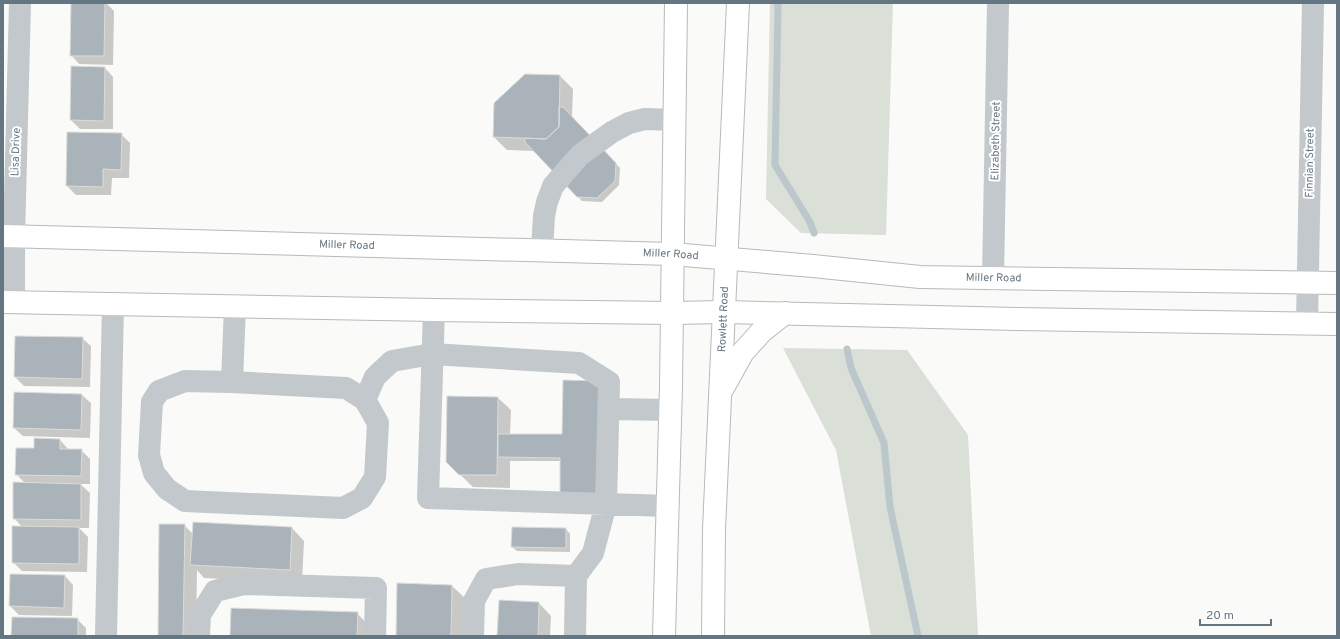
<svg xmlns="http://www.w3.org/2000/svg" width="1340" height="639" viewBox="0 0 1340 639" font-family="Overpass,sans-serif">
	<rect width="100%" height="100%" fill="#fafaf8"/>
	<path fill="#dadfd7" d="M770 3H893L886 235 801 233 766 199Z
		M783 348 907 350 968 435 978 636H871L836 450Z"/>
	<path fill="#0003" d="M72 3H106L114 11 113 65 79 64 71 55Z
		M72 67 105 68 113 77V129H80L71 120Z
		M560 76 573 89 572 117 620 168 619 185 602 202 582 201 534 151 507 150 494 137Z
		M121 134 130 143 129 178H112L111 195H76L67 186Z
		M82 338 91 346 90 387 24 386 15 377Z
		M601 382 561 461H510V488L473 487 447 462 498 398 511 410 510 435H563Z
		M15 393 82 395 91 403 90 438 23 436 14 428Z
		M60 440 69 450H81L90 459V484H80L90 493 89 528H79L88 537 87 572 22 571 13 562 22 527 14 518 26 484 16 474 35 449Z
		M184 525 193 534 292 528 304 541 302 583 204 578 197 570 196 636H159Z
		M566 529 570 534V552L517 551 512 547Z
		M65 576 73 585 72 616 19 615 10 606Z
		M452 586 465 598 463 636H397Z
		M539 603 551 616 550 636H498Z
		M357 613 373 630V636H231Z
		M77 619 86 628V636H12Z"/>
	<g fill="none" stroke-linecap="round" stroke-linejoin="round">
		<path stroke="#bbc7cb" stroke-width="7" d="M778 3 775 165 810 222 814 233
			M847 349 851 368 884 443 890 507 918 636"/>
	</g>
	<path fill="#aab3b9" stroke="#dcdcda" d="M71 3H105L104 56H70Z
		M71 66 105 67 104 121 70 120Z
		M525 74 560 75 559 127 546 139 493 137 494 103Z
		M559 107H563L616 163 615 181 597 198 577 197 525 142V138L546 139 559 127Z
		M67 132 122 133 121 170 103 169V187L66 186Z
		M15 336 83 337 82 379 14 377Z
		M563 380 601 381 600 494 560 493V458L498 457V434H562Z
		M14 392 82 394 81 430 13 428Z
		M447 396 498 397 497 475H459L446 462Z
		M34 438 60 439V449H82L81 476 15 475 16 448H34Z
		M13 482 81 484V520L13 519Z
		M193 522 292 527 290 570 190 565Z
		M159 524H185L183 636H158Z
		M12 526 79 527V564L12 563Z
		M512 527 566 528V548L511 547Z
		M10 574 65 575 64 608 9 606Z
		M397 583 452 585 451 636H396Z
		M499 600 539 602 538 636H497Z
		M231 608 358 612 357 636H230Z
		M12 617 78 618V636H11Z"/>
	<g fill="none" stroke-linecap="round" stroke-linejoin="round">
		<defs>
			<g id="major">
				<path id="s1" d="M3 236 672 254 813 266 920 277 1337 283"/>
				<path d="M3 302 434 310 672 313 724 312 1017 319 1337 324"/>
				<path d="M723 388 743 352 762 331 785 313"/>
				<path d="M664 636 671 386 676 3"/>
				<path id="s2" d="M713 636 714 529 738 3"/>
			</g>
		</defs>
		<use href="#major" stroke="#b5babe" stroke-width="24"/>
		<path stroke="#c3c8cc" stroke-width="22" d="M542 250 544 216 547 202 553 186 580 155 612 132 629 123 645 119 674 120
			M993 279 998 3
			M14 302V237L20 3
			M434 310 428 498 668 506
			M1307 324 1313 3
			M232 382 185 381 159 391 152 402 149 455 154 473 167 489 185 501 343 508 362 498 375 477 378 423 365 400 346 388 232 382 235 306
			M365 400 375 377 392 361 432 354 579 363 609 382 606 504 593 553 576 576 575 636
			M609 409 670 410
			M106 636 113 304
			M199 636 200 615 215 591 244 584 376 588 375 636
			M473 636 474 601 486 579 518 574 576 576"/>
		<use href="#major" stroke="#fff" stroke-width="22"/>
	</g>
	<g text-anchor="middle" dominant-baseline="central" stroke-width="4" stroke-linejoin="round" paint-order="stroke">
		<g font-size="11" fill="#657683" stroke="#fff">
			<text transform="translate(996 141) rotate(-89)">Elizabeth Street</text>
			<text transform="translate(16 152) rotate(-88)">Lisa Drive</text>
			<text transform="translate(1310 163) rotate(-89)">Finnian Street</text>
			<text stroke="none"><textPath href="#s1" startOffset="344">Miller Road</textPath></text>
			<text stroke="none"><textPath href="#s1" startOffset="668">Miller Road</textPath></text>
			<text stroke="none"><textPath href="#s1" startOffset="992">Miller Road</textPath></text>
			<text stroke="none"><textPath href="#s2" startOffset="317">Rowlett Road</textPath></text>
		</g>
	</g>
	<rect width="1340" height="639" fill="none" stroke="#657683" stroke-width="8"/>
	<path d="M1200 619v6h71v-6" fill="none" stroke="#657683" stroke-width="2"/>
	<text x="1206" y="619" font-size="12" fill="#657683" stroke="#ffffff" stroke-width="3" paint-order="stroke">20 m</text>
</svg>
